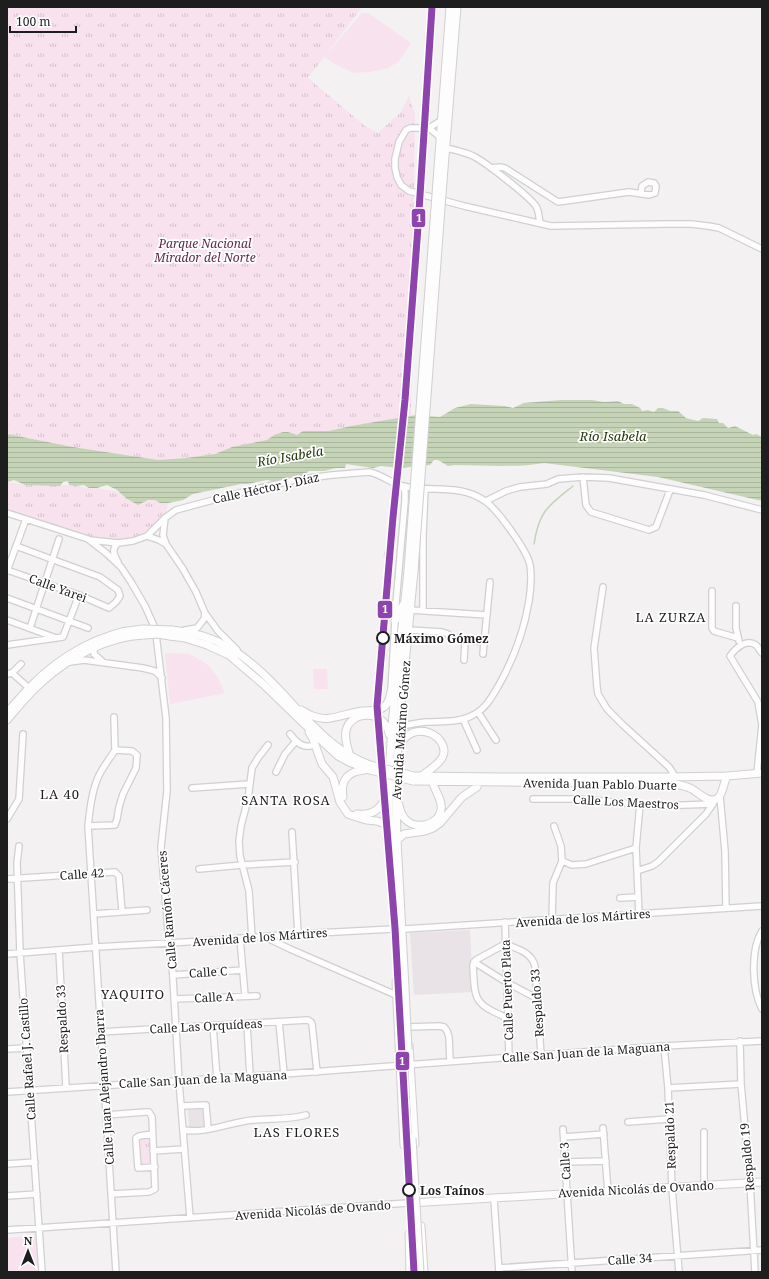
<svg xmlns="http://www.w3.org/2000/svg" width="769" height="1279" viewBox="0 0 769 1279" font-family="'Noto Serif',serif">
	<defs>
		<pattern id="park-tufts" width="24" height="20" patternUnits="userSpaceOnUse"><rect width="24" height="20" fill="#f7e2ee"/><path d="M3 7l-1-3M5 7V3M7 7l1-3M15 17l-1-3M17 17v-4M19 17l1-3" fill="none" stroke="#d3c1cc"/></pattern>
		<pattern id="water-rules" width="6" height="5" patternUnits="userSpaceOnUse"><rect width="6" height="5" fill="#c5d3b6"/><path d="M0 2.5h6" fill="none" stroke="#a9b59c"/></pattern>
	</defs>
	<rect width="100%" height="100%" fill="#f3f1f2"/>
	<path fill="#e9e2e6" d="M470 930 473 992 414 995 410 933Z
		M205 1109 206 1129 189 1130 188 1110Z"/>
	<path fill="#f7e2ee" d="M362 13H368L411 43 399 61 388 68 370 72 354 73 335 64 324 57Z
		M165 653 189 654 202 661 209 666 218 678 225 693 170 704Z
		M313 669H327L328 689H314Z
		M36 1235 38 1272H7V1238Z"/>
	<path fill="url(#park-tufts)" d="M7 7H362L308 78 365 126 378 133 401 112 409 96 415 115 411 417 351 426 329 431H308L297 435H274L267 440 232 447 215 454 186 458 158 460 73 447 7 434Z
		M7 482 25 485H69L89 488H97L119 492 127 499 138 505C152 498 154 499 168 503L165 518 147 536 118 543 88 539 7 513Z
		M150 1137 152 1163 141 1165 139 1139Z"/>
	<path fill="url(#water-rules)" d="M561 400H592L604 402 618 401 624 404H632L640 408 642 411 648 410 654 412 658 408H663L670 411H678L686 418 698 421 703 418 717 419 719 423H723L728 428 735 426 753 435 756 434 762 437V501L658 477 544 463C515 468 484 465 455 465L448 466 438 460H434L430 465 400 468 381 466 373 468 346 464 345 468H336L324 471H309L300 478 277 482 267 480 247 484H241L193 494 183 500 168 503H160L155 500H148L138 505 127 499 117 490 107 485 97 488H89L84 485 75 486 69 485 68 481 63 482 60 486 25 485 14 480 8 482 7 481V434L73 447 158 460 186 458 215 454 232 447 267 440 274 435 283 432H288L297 435 303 431H329L351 426 416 415 440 417 455 408 471 404 505 406 513 408 524 403Z"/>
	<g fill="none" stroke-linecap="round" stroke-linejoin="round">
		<path stroke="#c5d3b6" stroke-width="1.5" d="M534 544C539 511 548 506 573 486"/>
		<defs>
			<path id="minor" d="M442 120 429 128H410L406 130 399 142 395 159V168L397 177 401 185 409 191 464 206 551 226 665 224H691L708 226 719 228 762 249
				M429 128 441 138
				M446 148C455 150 465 152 473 156 484 161 533 199 537 208 539 213 539 218 540 223
				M491 168 500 167 505 168 558 202 629 192 649 195 655 193 656 186 654 183 648 182 642 186 641 193
				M583 477 586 505 591 512 649 530 656 527 670 490
				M486 501 506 491 520 487 547 484 558 479 583 477 609 478 704 495 762 510
				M7 513 88 539 106 553 121 567 131 582 145 606 154 626 156 634 166 718 167 791 161 847 169 943 172 962 179 1081 190 1218
				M165 518 163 535 166 544
				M147 536 159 540 166 544 183 569 196 592 205 613 218 631 237 650
				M90 540 118 543 133 541 147 536 165 518 176 510 243 492 295 480 332 475 369 472C382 474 391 484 403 486 431 493 460 483 485 501 497 509 527 550 530 565 532 577 531 588 529 601 524 631 515 656 500 683 493 695 486 709 473 715 459 723 442 721 426 722 417 723 408 725 399 726
				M118 543C111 549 114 555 118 562
				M7 570 79 595 109 608 116 602 120 596 118 590 100 577 16 546
				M7 571 26 519
				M603 587 594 648 597 687 598 694 607 709 623 725 669 767 673 773 674 779
				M712 591V628L714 631 717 632 738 638
				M7 598 88 628
				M736 606V628L739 641
				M410 610 487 615
				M423 611V535L425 489
				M7 620 56 638
				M30 628 59 539
				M185 630 197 628 204 619 205 613
				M409 630 442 632 448 634 452 638 484 642
				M7 645 63 637 79 595
				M94 648V654L102 661
				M483 654 490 582
				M464 660 465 640
				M70 662 84 660 143 668 155 671 162 678
				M12 673 21 664
				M7 674 12 673 29 688
				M391 691 396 603 405 501V491L402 486
				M478 712 496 740
				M114 717 115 750
				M463 719 477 750
				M290 734C297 743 303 749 315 745
				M276 772 285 754 296 741
				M757 773 762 725 758 702 730 656C735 649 746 638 756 645 758 647 760 651 762 653
				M192 788 249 784
				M720 796 725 851 726 908
				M533 799H580L656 806 713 804 715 799
				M7 819 19 799 23 734
				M88 826 115 825 117 819 119 807 123 794 136 768 137 755 132 751 115 750C109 760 101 769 97 780 91 794 90 810 88 826L116 1272
				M292 832 298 934
				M19 846 17 863 20 953 42 1272
				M562 861 572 865 586 864 636 848
				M199 869 242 865 295 862
				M637 871 652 866 658 862 706 814 713 804
				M7 879 115 872 119 876 122 911
				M620 898 638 897
				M94 914 147 910
				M639 914 636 848 640 804
				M552 920 553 883 562 861 561 846 554 826
				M505 922 509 1057
				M405 929 762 906
				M762 931C750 950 752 990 762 1009
				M265 937 290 949 396 995
				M240 938 245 996
				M252 938 249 891 240 856 239 841 241 826 248 799 252 768 258 758 268 745
				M59 950 66 1087
				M7 954 96 947 204 941 298 934 393 929
				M474 962 506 982 538 999
				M173 975 243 970
				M174 999 257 996
				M507 1018C474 1003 475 1002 473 966L474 962 476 960 505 944C518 949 531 952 535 966L541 1055
				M279 1022 284 1074
				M247 1024 250 1076
				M213 1026 217 1078
				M408 1027 439 1026 444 1027 447 1031 449 1037 450 1061
				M100 1032 308 1020 311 1022 312 1024 317 1072
				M740 1041 741 1084 750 1183 755 1272
				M664 1046 668 1088 672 1188 679 1272
				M7 1049 27 1048
				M668 1088 741 1084
				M7 1092 284 1074 664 1046 762 1041
				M181 1106 206 1105 208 1129
				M106 1115 146 1112H149L152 1117 155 1189 149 1192 111 1194
				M628 1122 669 1119
				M603 1128 608 1192
				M563 1129 572 1272
				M183 1130C207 1134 230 1122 253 1120 271 1118 288 1120 306 1115
				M704 1132V1186
				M152 1134 139 1136 136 1138V1141L138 1168 155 1167
				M564 1137 604 1134
				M153 1151 184 1149
				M565 1162 606 1161
				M7 1164 35 1162
				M7 1196 37 1194
				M494 1199 499 1272
				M7 1230 408 1203
				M499 1268 762 1250"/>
			<path id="major" d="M437 181 450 7
				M443 181 457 7
				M395 621 403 605
				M172 630C192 632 211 637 228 647 254 662 276 686 296 708 319 732 338 753 370 765
				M170 636 185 638 207 645 229 655 263 684 323 742 338 756 349 762 370 770
				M301 710C305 712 309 715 313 716 328 723 346 713 362 711 369 710 377 712 384 707 390 703 390 694 392 688
				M7 712C15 704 22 695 30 687 59 657 100 632 143 629
				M7 720C18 707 29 693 42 682 68 658 108 636 144 635
				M309 732 313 739 322 764 333 777 340 802 348 814 353 816 366 820 377 821 390 826
				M398 748C414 714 453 739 442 758 437 766 428 771 421 776
				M350 756C348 749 344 739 346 731 350 710 385 709 389 734
				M414 776 500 777H668L727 776 762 773
				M413 781 674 784C680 785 686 786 692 789 699 793 711 806 719 797 723 792 724 782 727 776
				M343 797C340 779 349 771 365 770
				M399 805C400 810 401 815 405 819 415 830 438 826 441 810 443 798 432 789 432 777
				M357 814C375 816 381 808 388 793
				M397 840 404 834 425 831 433 828 440 823 462 797 477 787 478 779
				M396 982 404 1145
				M400 988C396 922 389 857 389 791 390 717 401 644 408 570
				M405 988 397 840 396 787 399 726 414 571
				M409 1045 415 1144
				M410 1203 762 1182
				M421 1226 424 1272
				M409 1234 410 1272"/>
		</defs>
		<use href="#minor" stroke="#d1cfd0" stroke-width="8"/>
		<use href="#major" stroke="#d1cfd0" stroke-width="9"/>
		<use href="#minor" stroke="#fdfdfd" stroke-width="5.5"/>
		<use href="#major" stroke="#fdfdfd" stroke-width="7"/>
		<defs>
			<path id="rail" d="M385 557 393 519"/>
		</defs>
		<use href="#rail" stroke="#d9d8d8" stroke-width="3"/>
		<use href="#rail" stroke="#fff" stroke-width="1.5" stroke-dasharray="4.5" stroke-linecap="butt"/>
		<defs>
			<path id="major-bridge" d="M408 570 437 181
				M414 571 443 181
				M143 629 172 630
				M144 635 158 634 170 636
				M370 765 414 776
				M370 770 413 781
				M400 988 414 1272
				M405 988 408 1050
				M412 1138 420 1272"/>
		</defs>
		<use href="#major-bridge" stroke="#d1cfd0" stroke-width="9" stroke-linecap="butt"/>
		<use href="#major-bridge" stroke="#fdfdfd" stroke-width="7"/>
		<defs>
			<path id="metro-1" d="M414 1272 395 928 377 706 393 517 405 400 418 227 432 7"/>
		</defs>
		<use href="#metro-1" stroke="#fff" stroke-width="10"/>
		<use href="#metro-1" stroke="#8e44ad" stroke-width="7"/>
	</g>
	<g fill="#fff" stroke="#1f1e1f" stroke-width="2">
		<circle cx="383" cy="638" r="6"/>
		<circle cx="409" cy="1190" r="6"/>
	</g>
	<g text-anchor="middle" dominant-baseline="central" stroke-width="3.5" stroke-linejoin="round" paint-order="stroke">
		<g font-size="12" font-style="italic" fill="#5f294b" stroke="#fff">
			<text x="205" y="243">Parque Nacional<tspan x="205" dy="14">Mirador del Norte</tspan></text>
		</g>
		<g font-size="12" fill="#1f1e1f" stroke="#fff">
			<text transform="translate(266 488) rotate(-12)">Calle Héctor J. Díaz</text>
			<text transform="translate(58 588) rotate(20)">Calle Yarei</text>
			<text transform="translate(401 730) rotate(-86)">Avenida Máximo Gómez</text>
			<text transform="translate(600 784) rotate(1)">Avenida Juan Pablo Duarte</text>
			<text transform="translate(626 802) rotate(3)">Calle Los Maestros</text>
			<text transform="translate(82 874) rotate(-4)">Calle 42</text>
			<text transform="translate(167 910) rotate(-95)">Calle Ramón Cáceres</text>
			<text transform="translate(583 918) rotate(-4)">Avenida de los Mártires</text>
			<text transform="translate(260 937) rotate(-4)">Avenida de los Mártires</text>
			<text transform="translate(208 972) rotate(-4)">Calle C</text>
			<text transform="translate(507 990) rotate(-92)">Calle Puerto Plata</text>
			<text transform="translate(214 997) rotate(-3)">Calle A</text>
			<text transform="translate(537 1003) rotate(-94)">Respaldo 33</text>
			<text transform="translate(62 1019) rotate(-93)">Respaldo 33</text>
			<text transform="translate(206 1026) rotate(-3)">Calle Las Orquídeas</text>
			<text transform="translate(586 1052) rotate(-4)">Calle San Juan de la Maguana</text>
			<text transform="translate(27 1059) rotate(-94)">Calle Rafael J. Castillo</text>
			<text transform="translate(203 1079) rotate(-3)">Calle San Juan de la Maguana</text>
			<text transform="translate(104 1087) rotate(-94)">Calle Juan Alejandro lbarra</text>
			<text transform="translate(670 1135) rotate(-92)">Respaldo 21</text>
			<text transform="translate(747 1157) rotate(-95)">Respaldo 19</text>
			<text transform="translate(565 1161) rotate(-94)">Calle 3</text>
			<text transform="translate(636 1189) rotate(-3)">Avenida Nicolás de Ovando</text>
			<text transform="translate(313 1210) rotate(-4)">Avenida Nicolás de Ovando</text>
			<text transform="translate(630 1259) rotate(-4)">Calle 34</text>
		</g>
		<g font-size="12" font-weight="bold" fill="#1f1e1f" stroke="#fff" text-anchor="start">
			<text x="394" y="638">Máximo Gómez</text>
			<text x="420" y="1190">Los Taínos</text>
		</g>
		<g font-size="13" font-style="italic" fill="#25390c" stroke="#fff">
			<text x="613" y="436">Río Isabela</text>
			<text transform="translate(290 456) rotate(-10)">Río Isabela</text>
		</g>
		<g font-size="13" letter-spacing="1" fill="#1f1e1f" stroke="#fff">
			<text x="671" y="617">LA ZURZA</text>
			<text x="60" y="794">LA 40</text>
			<text x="286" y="800">SANTA ROSA</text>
			<text x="133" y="994">YAQUITO</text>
			<text x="297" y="1132">LAS FLORES</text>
		</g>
	</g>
	<g stroke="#fff" stroke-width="1.5">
		<rect x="411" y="208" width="15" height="20" rx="4" fill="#8e44ad"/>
		<rect x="377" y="600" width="16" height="19" rx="4" fill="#8e44ad"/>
		<rect x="395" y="1051" width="15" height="20" rx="4" fill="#8e44ad"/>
	</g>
	<g font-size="11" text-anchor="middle" font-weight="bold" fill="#fff">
		<text x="419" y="222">1</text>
		<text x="385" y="613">1</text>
		<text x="402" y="1065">1</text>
	</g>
	<rect width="769" height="1279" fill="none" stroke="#1f1e1f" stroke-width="16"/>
	<g transform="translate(28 1251)" stroke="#ffffff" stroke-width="3" paint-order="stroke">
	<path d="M0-3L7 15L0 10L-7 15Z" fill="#1f1e1f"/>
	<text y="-6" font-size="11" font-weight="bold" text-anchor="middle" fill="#1f1e1f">N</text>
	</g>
	<path d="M10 26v6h66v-6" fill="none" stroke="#1f1e1f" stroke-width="2"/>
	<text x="16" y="26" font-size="12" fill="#1f1e1f" stroke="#ffffff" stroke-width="3" paint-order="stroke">100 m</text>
</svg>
